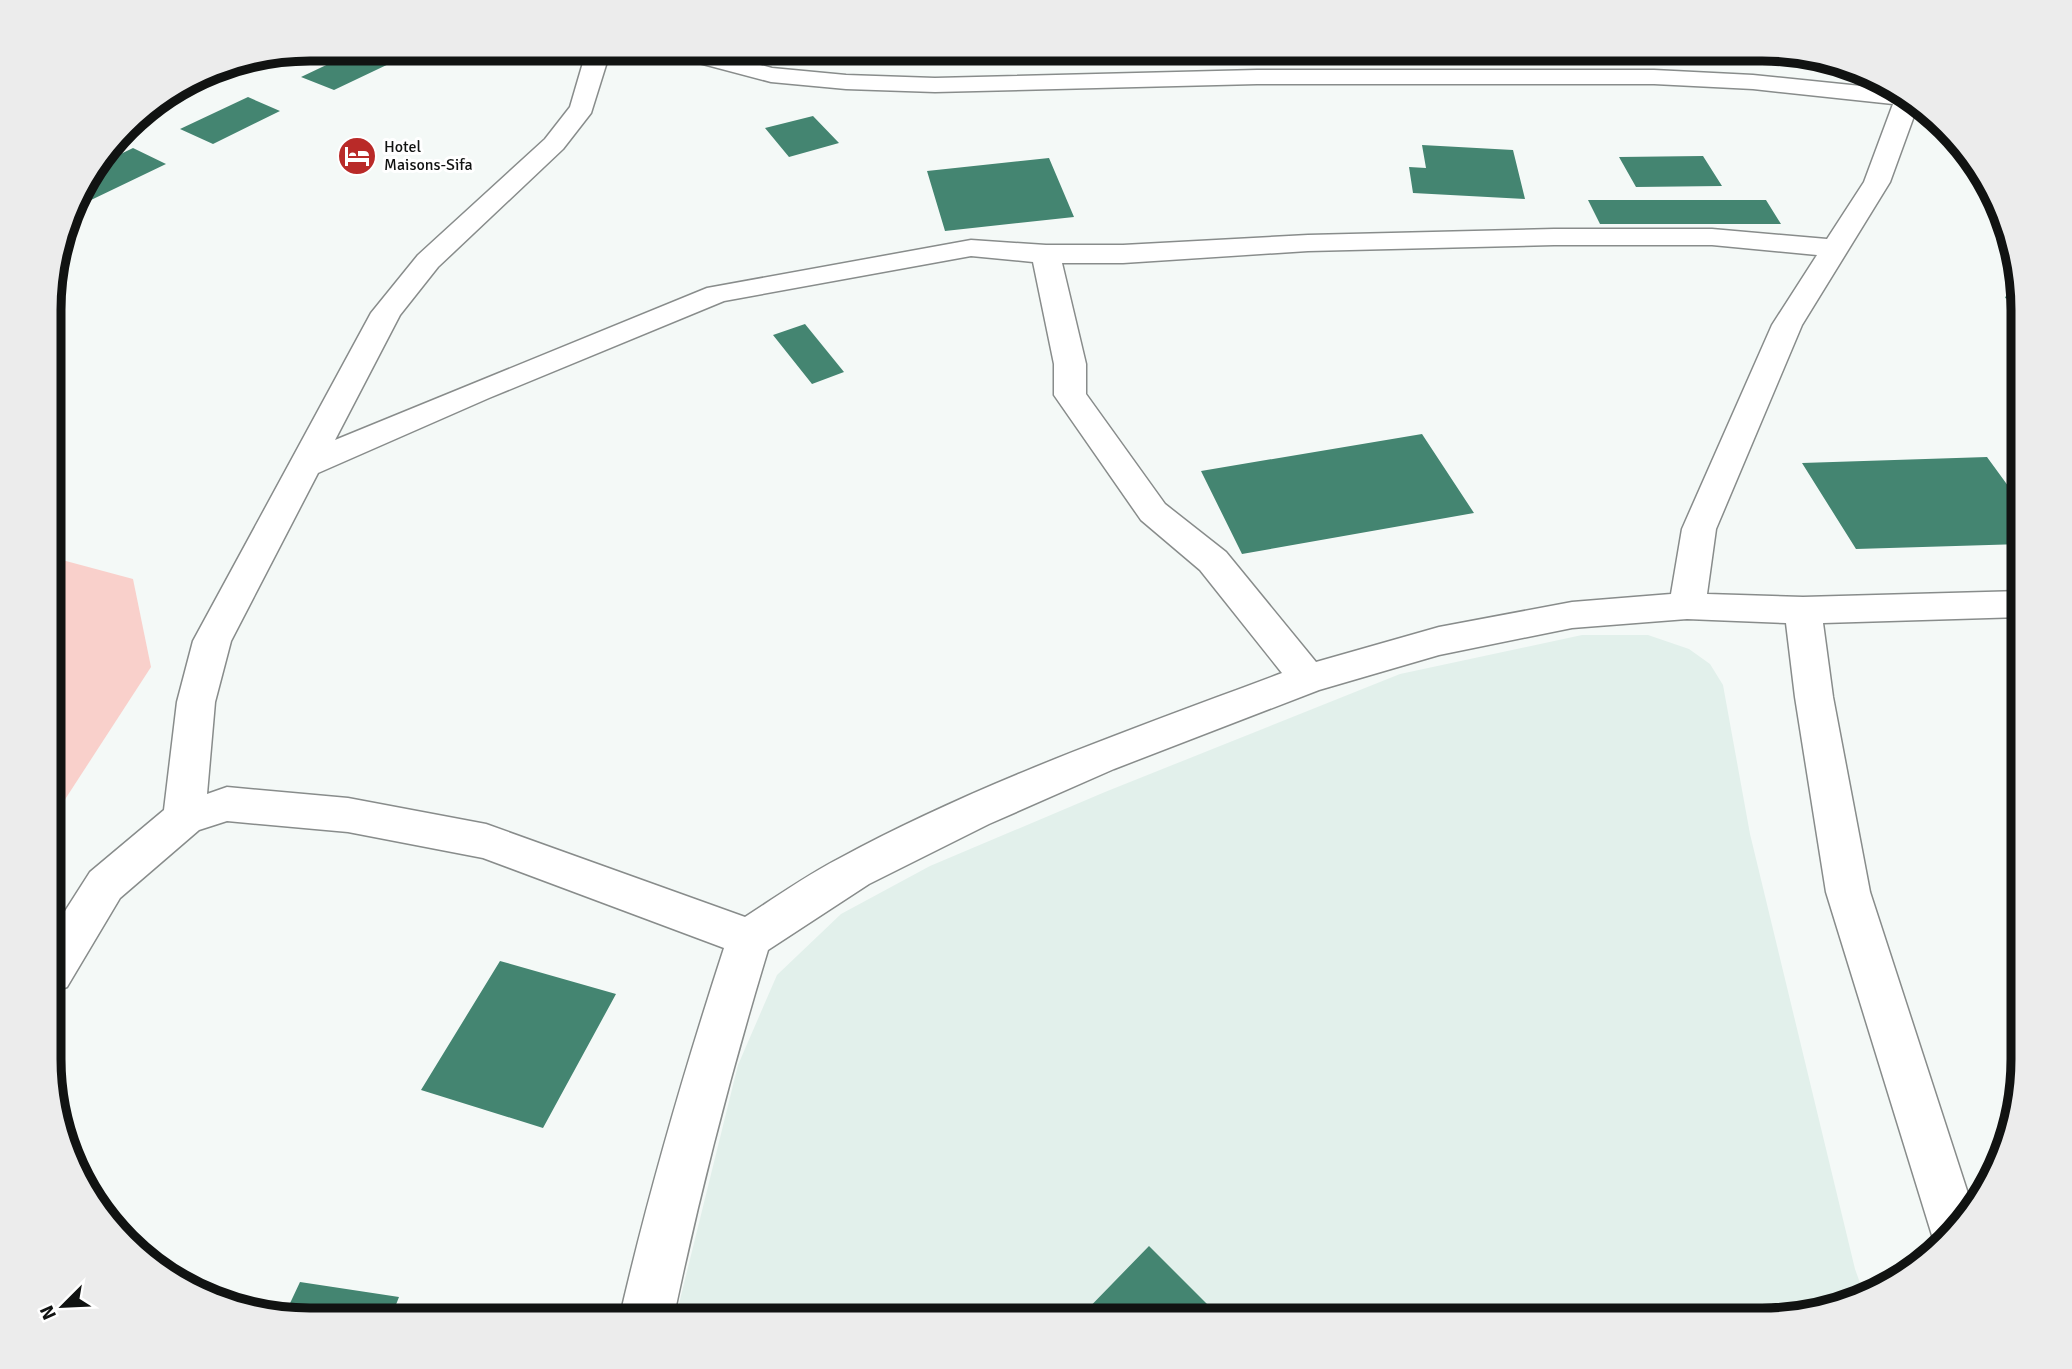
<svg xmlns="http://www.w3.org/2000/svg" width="2072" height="1369" viewBox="0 0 2072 1369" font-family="Signika,sans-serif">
	<rect width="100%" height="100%" fill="#f4f9f7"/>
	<path fill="#e2f0eb" d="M1582 635H1648L1689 649 1710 664 1723 685 1750 834 1855 1269 1864 1294 1778 1319 675 1320 738 1065 777 975 841 914 930 866 1105 792 1400 674Z"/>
	<path fill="#f9d0cb" d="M51 557 133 579 151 667 51 821Z"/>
	<path fill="#448571" d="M360 49 395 61 334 90 301 77Z
		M1046 49H1103V51L1048 54Z
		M248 97 280 111 213 144 180 129Z
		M813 116 839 143 789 157 765 128Z
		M1422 145 1513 150 1525 199 1413 193 1409 167 1426 168Z
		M133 148 166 164 91 200 78 193 100 164Z
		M1703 156 1722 186 1636 187 1619 157Z
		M1049 158 1074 217 945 231 927 171Z
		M1588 200H1766L1781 224H1600Z
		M2016 273 2022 294V304L2005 298Z
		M805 324 844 372 812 384 773 335Z
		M1422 434 1474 513 1242 554 1201 471Z
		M1987 457 2022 505V544L1856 549 1802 463Z
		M500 961 616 994 543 1128 421 1090Z
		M1149 1246 1223 1320H1077Z
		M300 1282 399 1297 390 1320H310L284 1316Z"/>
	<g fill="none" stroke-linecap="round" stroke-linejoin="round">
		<defs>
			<path id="street" d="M587 49H611L591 113 563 149 438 267 400 315 335 440 707 288 971 240 1046 245H1123L1308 235 1554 229H1712L1827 239 1864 182 1893 104 1753 89 1654 84H1257L935 92 846 89 771 82 665 54 661 49H700L772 68 846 75 935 78 1257 70H1654L1753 75 1900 90 1918 105 1890 182 1802 325 1716 529 1707 594 1803 597 2022 591V617L1823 623 1833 697 1870 892 1973 1209 1935 1245 1826 892 1795 697 1786 623 1687 619 1572 628 1439 655 1319 690 1114 769 989 824 869 884 768 950C731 1072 699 1195 673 1320H619C648 1194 684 1071 724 948L483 858 348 832 227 821 199 830 120 898 67 987 51 993V933L90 872 164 810 177 702 193 641 371 313 418 255 545 139 570 107ZM1554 245H1712L1817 255 1772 325 1682 529 1671 594 1572 602 1439 627 1316 662 1226 552 1165 504 1086 394V364L1062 263H1123L1308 251ZM971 256 1033 262 1054 364V395L1141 520 1200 570 1282 673C1133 729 980 782 840 858 807 875 776 897 745 917L486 824 348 798 227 787 207 794 215 702 231 641 318 473 489 398 724 301Z"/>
		</defs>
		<use href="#street" stroke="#888c8b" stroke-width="3"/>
		<use href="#street" fill="#fff" fill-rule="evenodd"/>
	</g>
	<defs>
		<symbol id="hotel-disc" viewBox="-11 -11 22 22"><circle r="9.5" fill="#b92a28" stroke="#fff"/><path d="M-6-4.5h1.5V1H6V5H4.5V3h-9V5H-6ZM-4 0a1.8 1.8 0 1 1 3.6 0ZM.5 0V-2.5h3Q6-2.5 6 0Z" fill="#fff"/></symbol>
	</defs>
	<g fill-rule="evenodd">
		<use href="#hotel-disc" x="335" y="134" width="44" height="44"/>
	</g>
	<g text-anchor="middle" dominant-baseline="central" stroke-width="6" stroke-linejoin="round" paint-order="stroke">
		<g font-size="16" fill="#111312" stroke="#fff" text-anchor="start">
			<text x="384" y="147">Hotel<tspan x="384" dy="18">Maisons-Sifa</tspan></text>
		</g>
	</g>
	<path d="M0 0H2072V1369H0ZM310 61H1762A249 249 0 0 1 2011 310V1059A249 249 0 0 1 1762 1308H310A249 249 0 0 1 61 1059V310A249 249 0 0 1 310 61Z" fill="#ececec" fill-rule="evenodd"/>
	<path fill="none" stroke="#111312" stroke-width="9" d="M310 61H1762A249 249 0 0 1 2011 310V1059A249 249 0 0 1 1762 1308H310A249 249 0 0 1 61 1059V310A249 249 0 0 1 310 61Z"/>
	<g transform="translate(63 1306) rotate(246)" stroke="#ffffff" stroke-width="5" paint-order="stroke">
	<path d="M0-5L12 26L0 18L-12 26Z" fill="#111312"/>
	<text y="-10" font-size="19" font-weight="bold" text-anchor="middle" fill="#111312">N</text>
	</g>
</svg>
